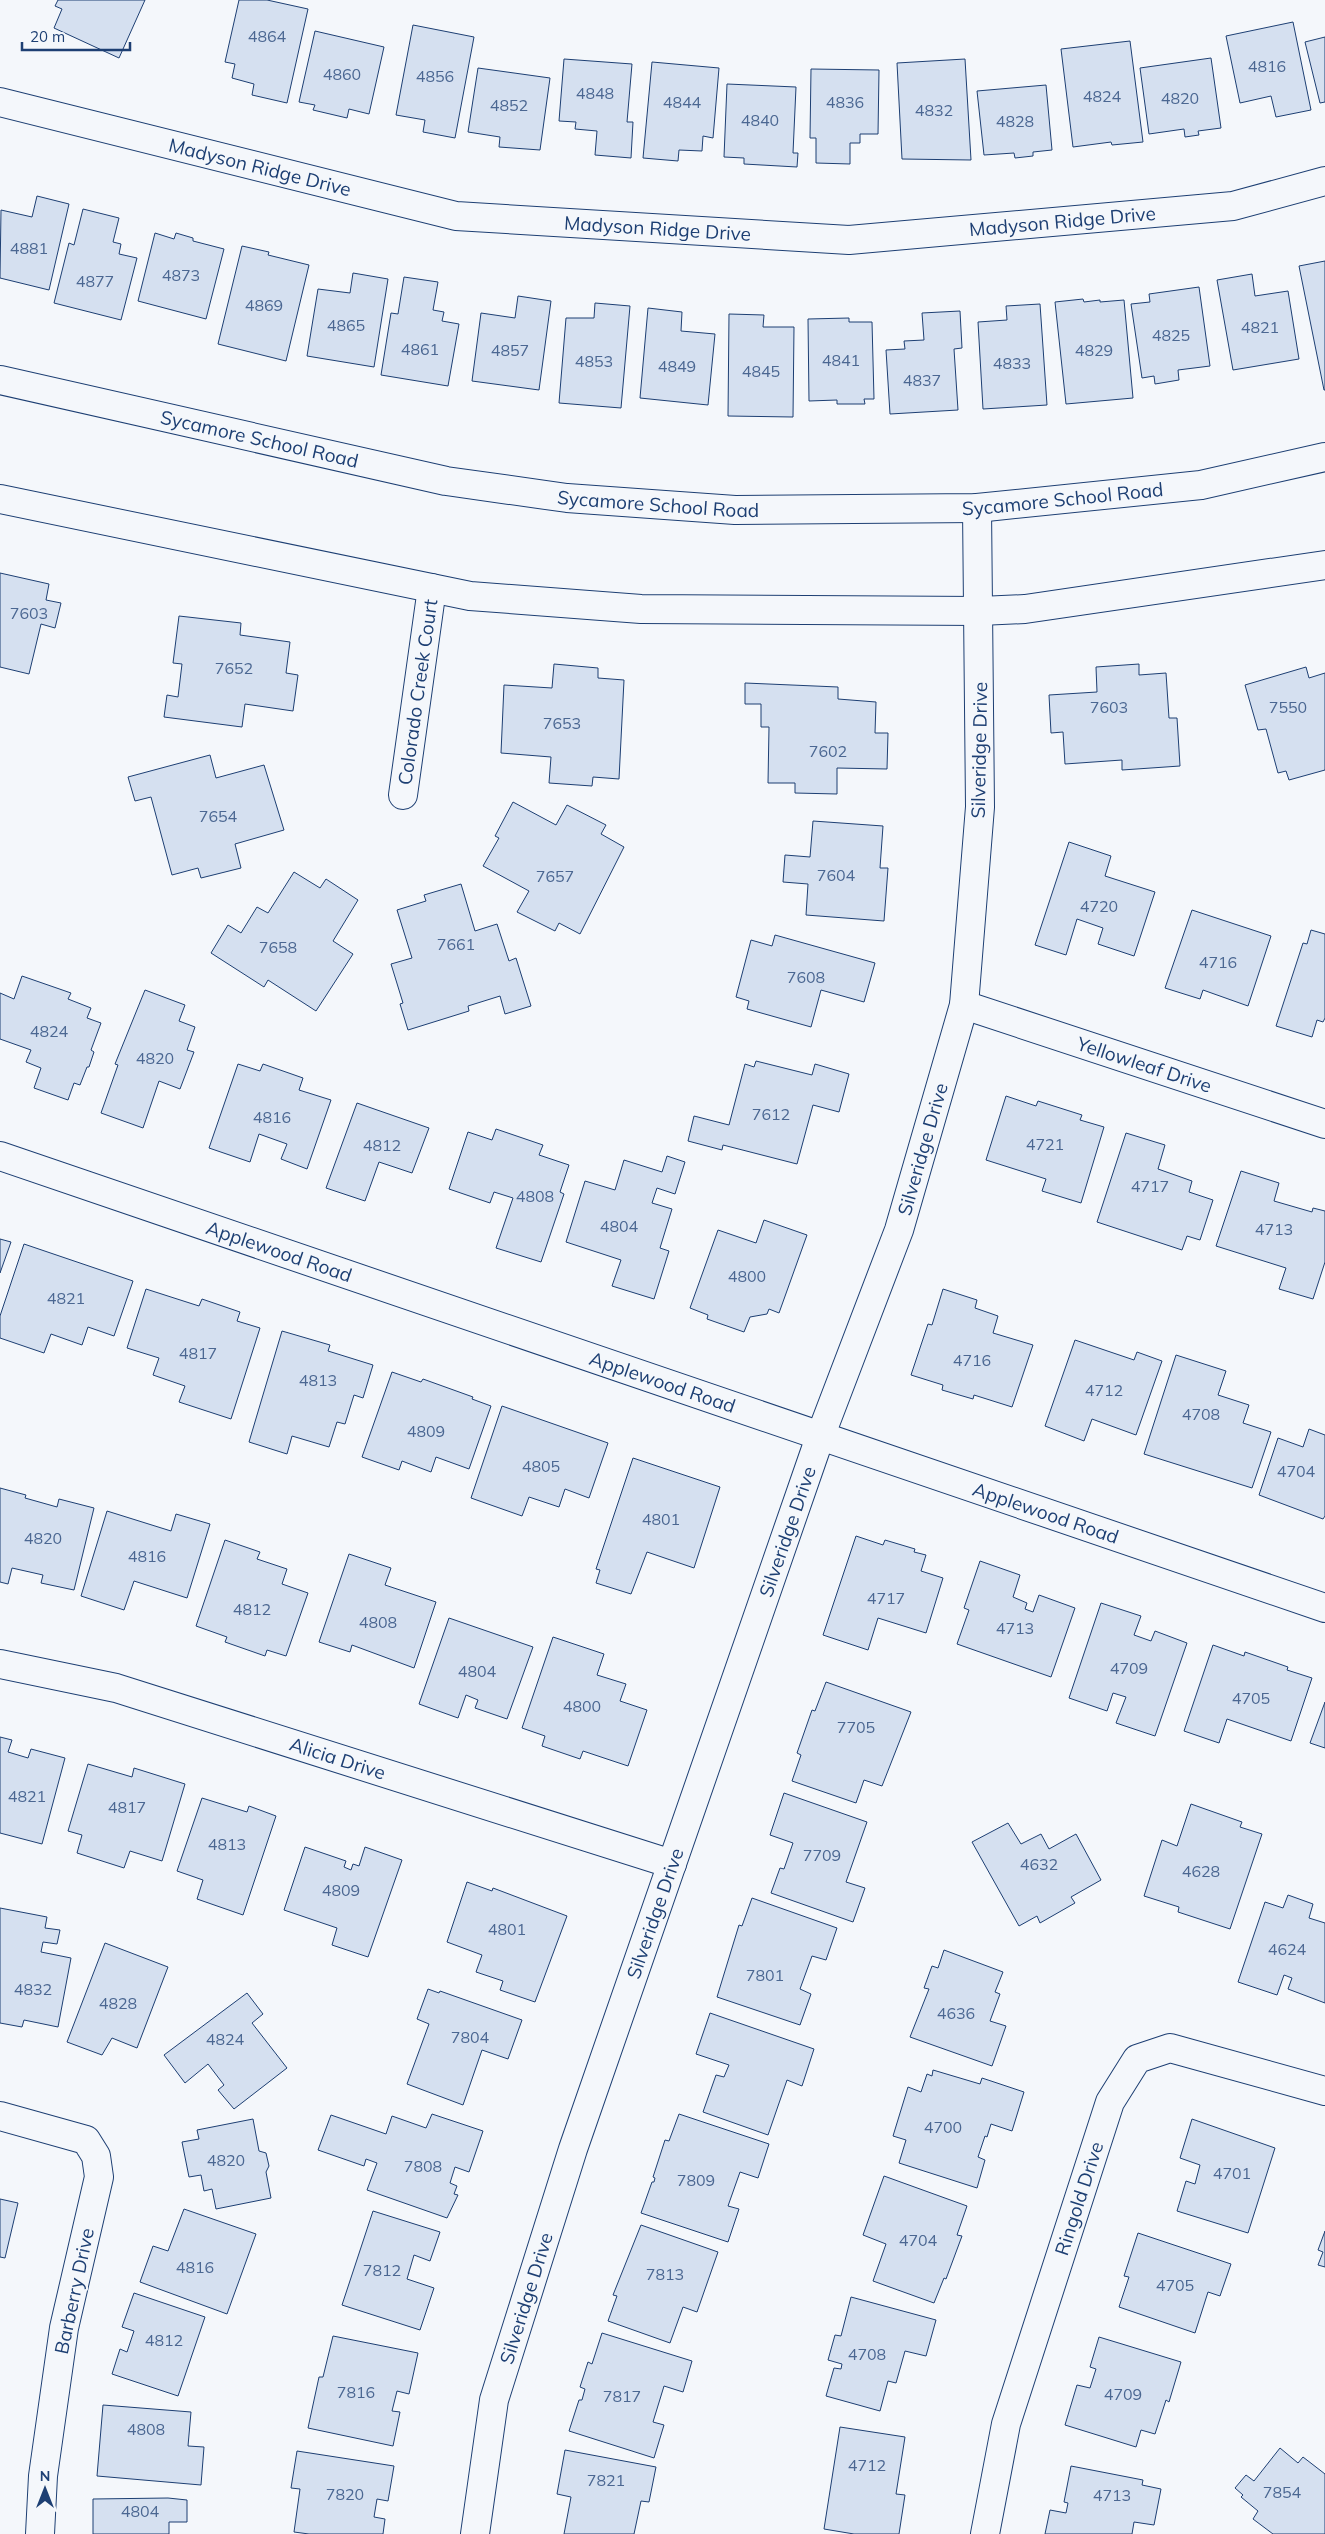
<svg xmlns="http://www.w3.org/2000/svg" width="1325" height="2534" viewBox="0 0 1325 2534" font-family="Mulish,sans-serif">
	<rect width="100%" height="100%" fill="#f4f7fb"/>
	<path fill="#d5e0f0" stroke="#1d3f73" d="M58 0H145L119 58 54 28 62 9 55 6Z
		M239 0H267L308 9 287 103 252 95 254 84 232 78 235 64 225 62Z
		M1293 22 1311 110 1276 117 1271 96 1240 103 1226 36Z
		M413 25 474 37 455 138 423 132 425 120 396 115Z
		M315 31 384 47 369 114 349 109 347 118 313 110 315 105 299 102Z
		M1325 37V102L1320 103 1305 42Z
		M1130 41 1143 142 1112 145 1111 142 1073 147 1061 49Z
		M1211 58 1221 128 1198 131 1199 135 1185 137 1184 129 1149 134 1140 68Z
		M564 59 632 64 627 122H633L631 158 595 155 597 131 575 129 576 122 559 121Z
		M965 59 971 160 902 159 897 63Z
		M652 62 719 68 713 138 703 136 702 151 679 150 678 161 643 158Z
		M478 68 550 78 540 150 499 147 500 137 468 132Z
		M811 69 879 70 878 134H860V143H850V164L816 163V138H810Z
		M727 84 796 87 793 153H798L797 167 744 164V158L724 157Z
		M1046 85 1052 150 1033 152V156L1015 158 1014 153 984 155 977 91Z
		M37 196 69 204 49 290 0 278 1 210 32 217Z
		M83 209 119 218 113 242 121 244 119 254 137 258 121 320 54 303 69 243 74 245Z
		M155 233 174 239 176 233 193 238V241L224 249 206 319 138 301Z
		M242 246 269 252 268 255 309 265 286 361 218 344Z
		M1325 261V390H1324L1299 266Z
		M353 273 388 279 374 367 307 356 318 289 350 293Z
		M1252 274 1255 296 1288 291 1299 359 1233 370 1217 280Z
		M404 277 438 282 433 310 444 312 442 321 459 324 448 386 381 375 391 313 398 314Z
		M1199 287 1210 366 1178 370 1179 380 1155 384 1154 376 1142 378 1131 304 1150 302 1149 294Z
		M518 296 551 301 539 390 472 381 481 313 515 318Z
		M1083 299 1084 302 1100 300V302L1124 300 1133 398 1066 404 1055 302Z
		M595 303 630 306 621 408 559 403 566 318H594Z
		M1040 304 1047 405 983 409 978 322 1007 320 1006 306Z
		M648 308 682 312 681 331 715 334 708 405 640 398Z
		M960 311 962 348 954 349 958 410 890 414 886 350 905 349 904 341 924 340 922 313Z
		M729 314 764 315 763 327H794L793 417 728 416Z
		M849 318V322H872L874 399H864L865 404H837V400L809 401 808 319Z
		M0 573 49 584 46 600 61 603 55 628 41 624 29 674 0 667Z
		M179 616 241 623 240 635 290 642 286 673 298 675 293 711 245 704 242 727 164 717 167 695 178 697 182 664 173 663Z
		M554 664 598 668V678L624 680 619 779 593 777 592 786 549 783 551 757 501 753 504 685 552 688Z
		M1139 664V675L1166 673 1169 718H1177L1180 766 1122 770V760L1065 764 1063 732 1051 733 1049 695 1097 692 1096 667Z
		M1306 667 1309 678 1325 673V770L1289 780 1286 771 1278 773 1266 729 1258 730 1245 685Z
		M745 683 838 687V699L876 702 875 733H888L887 769 837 768V794L795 793V783H768L769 727H761V704H745Z
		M210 755 216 778 264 765 284 830 235 844 241 868 201 878 198 868 172 875 151 797 135 801 128 777Z
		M513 802 556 825 567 805 606 825 601 834 624 847 580 934 559 923 555 931 517 912 529 891 483 866 499 838 495 836Z
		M813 821 883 826 880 868H888L884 921 806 915 808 884 783 882 785 855 810 857Z
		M1069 842 1111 856 1105 876 1155 892 1134 956 1098 944 1103 928 1077 919 1066 955 1035 945Z
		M294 872 320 888 326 879 358 900 333 941 353 954 316 1011 268 980 264 987 211 953 228 925 241 933 257 907 268 913Z
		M461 884 475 931 497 924 509 961 516 958 531 1006 505 1014 500 996 468 1006 469 1011 408 1030 400 1004 403 1003 391 964 412 958 397 910 426 901 424 895Z
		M1192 910 1271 936 1248 1006 1203 990 1200 999 1165 988Z
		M1311 930 1325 934V1018L1323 1022 1317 1020 1312 1037 1276 1026 1303 943 1307 944Z
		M775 935 875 963 864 1002 821 990 811 1027 747 1009 749 1001 736 997 751 940 772 946Z
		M22 976 71 993 68 999 91 1008 87 1018 101 1023 91 1050 94 1052 89 1067H87L80 1085 74 1083 68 1100 34 1088 41 1068 26 1062 31 1050 0 1039V993L14 999Z
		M145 990 185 1005 179 1021 195 1027 187 1050 194 1052 180 1089 159 1081 143 1128 101 1113 118 1065 115 1064Z
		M756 1061 812 1075 815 1064 849 1074 839 1112 813 1105 797 1164 723 1145 722 1150 688 1141 694 1116 729 1125 745 1064 754 1067Z
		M238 1064 260 1071 263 1064 303 1078 299 1090 331 1100 307 1169 281 1159 287 1144 259 1134 250 1162 209 1148Z
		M1006 1096 1036 1106 1038 1101 1082 1115 1080 1120 1104 1127 1081 1203 1042 1191 1046 1179 986 1160Z
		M357 1103 429 1128 412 1173 379 1162 365 1201 326 1188Z
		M496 1129 543 1145 539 1155 569 1165 560 1192 564 1194 541 1262 496 1248 513 1198 494 1192 490 1203 449 1189 468 1132 492 1140Z
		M1126 1133 1165 1145 1158 1169 1192 1181 1189 1192 1213 1200 1200 1240 1187 1236 1182 1250 1097 1222Z
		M667 1156 685 1162 675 1194 657 1188 652 1203 672 1209 660 1248 669 1251 654 1299 612 1286 621 1260 566 1242 585 1181 615 1190 624 1160 662 1172Z
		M1241 1171 1279 1183 1274 1201 1312 1212 1313 1208 1325 1211V1262L1313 1299 1279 1289 1286 1268 1216 1246Z
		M764 1220 807 1235 779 1313 769 1309 767 1314 750 1317 744 1332 707 1319 708 1315 690 1308 718 1230 756 1243Z
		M0 1239 11 1242 0 1273Z
		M24 1244 133 1281 114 1336 88 1327 82 1345 51 1334 44 1353 0 1338V1316Z
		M146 1289 199 1306 202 1299 240 1312 237 1321 260 1328 231 1419 179 1402 185 1386 153 1375 159 1358 127 1348Z
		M943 1289 977 1300 975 1308 998 1316 993 1333 1033 1345 1012 1407 974 1395 973 1399 942 1390 943 1385 911 1375 928 1324 932 1325Z
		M282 1331 330 1345 328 1351 373 1365 363 1398 354 1395 345 1424 337 1422 329 1447 292 1436 287 1454 249 1442Z
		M1075 1340 1134 1360 1137 1352 1162 1361 1136 1435 1092 1419 1084 1441 1045 1426Z
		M1176 1355 1226 1371 1218 1395 1249 1405 1243 1423 1271 1432 1252 1488 1144 1454Z
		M392 1372 421 1382 423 1379 473 1397 472 1399 491 1406 469 1469 436 1457 431 1472 402 1461 399 1470 362 1457Z
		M502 1406 608 1443 589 1498 565 1489 559 1507 529 1497 522 1516 471 1498Z
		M1309 1429 1325 1435V1516L1323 1519 1259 1495 1278 1438 1303 1447Z
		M633 1458 720 1487 694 1568 647 1552 631 1594 596 1583 600 1570 596 1569Z
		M0 1488 26 1495 25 1498 57 1507 59 1499 94 1508 74 1590 41 1583 43 1575 12 1568 8 1584 0 1582Z
		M107 1511 171 1531 176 1514 210 1524 187 1598 134 1581 124 1610 81 1596Z
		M856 1536 883 1545 885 1540 915 1549 914 1552 926 1555 921 1571 943 1578 926 1633 878 1618 868 1650 823 1635Z
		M225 1540 260 1552 257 1559 287 1569 282 1584 308 1593 286 1656 267 1650 265 1656 225 1642 227 1637 196 1626Z
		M349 1554 391 1568 385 1585 436 1602 414 1668 352 1645 350 1652 319 1642Z
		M980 1561 1020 1575 1013 1597 1027 1603 1025 1609 1033 1612 1039 1595 1075 1608 1051 1677 957 1644 969 1610 964 1608Z
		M1101 1603 1141 1616 1134 1635 1151 1641 1155 1631 1187 1643 1155 1736 1116 1723 1126 1697 1113 1693 1107 1711 1069 1698Z
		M449 1618 533 1647 507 1719 475 1708 478 1700 466 1695 458 1718 419 1704Z
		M553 1637 604 1654 597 1675 626 1684 620 1701 647 1710 628 1766 583 1751 580 1759 542 1746 545 1736 522 1728Z
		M1213 1645 1244 1656 1245 1652 1288 1667 1287 1670 1312 1678 1291 1741 1227 1719 1219 1743 1184 1731Z
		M826 1682 911 1712 882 1786 864 1780 856 1803 792 1781 801 1755 797 1753 812 1710 815 1711Z
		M1325 1702V1748L1310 1743Z
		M0 1737 12 1740 8 1752 28 1758 31 1749 65 1758 42 1844 0 1833Z
		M88 1764 132 1777 134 1768 185 1784 162 1861 130 1851 124 1868 77 1853 82 1835 68 1831Z
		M784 1793 867 1822 846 1882 865 1888 853 1922 771 1893 780 1868 784 1869 793 1843 770 1835Z
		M202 1798 247 1812 249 1806 276 1816 243 1915 197 1899 203 1880 177 1871Z
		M1191 1804 1242 1822 1240 1827 1262 1834 1230 1929 1178 1912 1179 1907 1144 1896 1162 1840 1177 1846Z
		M1008 1823 1021 1844 1041 1834 1049 1849 1076 1834 1101 1880 1071 1897 1075 1903 1040 1923 1037 1916 1019 1926 972 1842Z
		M305 1847 346 1861 344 1867 351 1870 353 1864 359 1866 365 1847 402 1860 368 1957 332 1945 337 1928 284 1910Z
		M467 1882 492 1891 493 1888 567 1916 535 2002 500 1990 503 1981 476 1972 482 1955 447 1942Z
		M1288 1895 1313 1904 1309 1918 1325 1923V2003L1288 1989 1292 1978 1284 1975 1277 1995 1238 1982 1265 1902 1283 1908Z
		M752 1898 837 1928 826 1960 812 1956 800 1989 811 1994 800 2025 717 1997 739 1925 742 1926Z
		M0 1908 47 1917 45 1928 60 1930 57 1944 43 1942 41 1952 71 1958 58 2027 24 2020 22 2027 0 2023Z
		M105 1943 168 1967 137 2048 112 2038 102 2055 67 2042Z
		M944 1950 1003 1972 995 1992 1000 1994 990 2021 1006 2026 992 2066 910 2037 929 1989 924 1988 932 1966 938 1968Z
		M428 1989 439 1993 440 1991 522 2020 508 2059 482 2050 463 2105 407 2084 429 2024 417 2019Z
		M247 1993 263 2014 252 2023 287 2068 234 2109 218 2090 224 2085 208 2064 185 2083 164 2055Z
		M710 2013 814 2049 802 2086 787 2080 768 2135 703 2112 716 2075 724 2077 729 2065 696 2054Z
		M933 2070 980 2084 982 2078 1024 2092 1012 2131 991 2124 987 2137 985 2136 978 2157 985 2160 977 2188 899 2163 906 2140 893 2136 908 2087 921 2092 927 2074 932 2076Z
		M432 2114 483 2131 469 2172 455 2167 450 2183 457 2186 454 2194 458 2195 447 2218 367 2190 377 2163 366 2159 364 2166 318 2150 331 2115 386 2134 392 2116 426 2128Z
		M679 2114 769 2144 758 2178 740 2172 728 2206 739 2209 728 2242 641 2213 652 2182H654L655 2178 653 2177 665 2140 669 2141Z
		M253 2119 259 2151 266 2153 269 2166 266 2172 271 2198 216 2209 212 2189 204 2191 201 2175 189 2177 182 2142 199 2139 197 2130Z
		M1192 2119 1275 2148 1248 2233 1177 2211 1186 2181 1195 2184 1200 2165 1180 2158Z
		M884 2176 967 2206 957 2235 962 2236 946 2279 944 2278 934 2303 873 2281 886 2244 863 2235Z
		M0 2199 18 2203 5 2258 0 2257Z
		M184 2209 256 2234 227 2314 140 2282 153 2246 168 2251Z
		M373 2211 440 2232 430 2261 414 2255 407 2279 434 2288 420 2330 342 2305Z
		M641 2225 718 2252 697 2312 683 2307 670 2343 608 2321 617 2296 613 2295Z
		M1325 2231V2267L1318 2265 1323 2252 1318 2250Z
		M1138 2233 1231 2264 1220 2296 1208 2292 1195 2333 1119 2307 1129 2277 1124 2276Z
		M134 2293 205 2317 178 2396 112 2374 120 2349 127 2352 134 2331 122 2327Z
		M851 2297 936 2320 926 2356 905 2351 896 2383 888 2381 880 2411 826 2396 834 2368 841 2369 842 2364 828 2360 835 2335 841 2336Z
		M602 2333 692 2361 683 2392 664 2386 653 2422 664 2425 654 2458 569 2431 579 2400H582L585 2389 580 2387 588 2362 592 2364Z
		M333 2336 418 2353 409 2394 397 2391 392 2411 400 2412 393 2446 308 2428 319 2377H323Z
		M1099 2337 1181 2362 1169 2402 1166 2400 1155 2434 1141 2430 1136 2447 1065 2425 1077 2385 1090 2388 1096 2369 1090 2367Z
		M103 2405 191 2412 188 2446 204 2447 201 2485 97 2476Z
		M840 2427 905 2437 896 2494 905 2495 899 2534H854L824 2529Z
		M1280 2448 1298 2463 1303 2457 1325 2474V2534H1273L1253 2519 1258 2511 1241 2497 1243 2495 1235 2488 1246 2475 1254 2481Z
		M565 2450 656 2467 649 2502 641 2501 634 2534H564L571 2497 557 2494Z
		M297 2451 394 2466 388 2501 377 2499 374 2517 385 2519 383 2534H309L294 2532 300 2489 291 2488Z
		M1071 2466 1143 2480 1142 2485 1161 2489 1154 2525 1134 2522 1132 2534H1045L1050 2510 1066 2513 1068 2503 1064 2502Z
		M168 2498 187 2500V2522H169V2534H93V2499Z"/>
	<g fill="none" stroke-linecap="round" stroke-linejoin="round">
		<defs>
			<g id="minor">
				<path id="s1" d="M0 102 456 216 849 240 1233 206 1325 181"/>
				<path id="s2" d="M403 795 432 588"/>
				<path id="s3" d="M964 1005 1325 1124"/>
				<path id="s4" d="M0 1156 1325 1608"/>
				<path id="s5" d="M0 1664 116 1688 672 1864"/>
				<path d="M0 2116 86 2140 96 2156 99 2177 64 2328 43 2476 40 2534"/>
				<path id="s6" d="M475 2534 494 2400 573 2149 820 1437 899 1230 964 1005 980 807 977 508"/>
				<path id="s7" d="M985 2534 1006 2424 1110 2102 1137 2059 1170 2048 1325 2091"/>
			</g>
			<g id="secondary">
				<path id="s8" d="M0 380 446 481 567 498 735 510 977 508 1201 485 1325 457"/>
				<path d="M0 499 470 596 641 609 980 611 1025 609 1325 565"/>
			</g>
		</defs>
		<use href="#minor" stroke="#1d3f73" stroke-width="30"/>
		<use href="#secondary" stroke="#1d3f73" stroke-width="30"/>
		<use href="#minor" stroke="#f4f7fb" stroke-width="28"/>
		<use href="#secondary" stroke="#f4f7fb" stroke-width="28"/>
	</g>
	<g text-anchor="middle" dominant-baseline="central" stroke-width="4" stroke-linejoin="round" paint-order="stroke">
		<g font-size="16" fill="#4b6792">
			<text x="267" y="36">4864</text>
			<text x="1267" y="66">4816</text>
			<text x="342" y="74">4860</text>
			<text x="435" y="76">4856</text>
			<text x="595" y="93">4848</text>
			<text x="1102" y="96">4824</text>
			<text x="1180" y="98">4820</text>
			<text x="682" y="102">4844</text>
			<text x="845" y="102">4836</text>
			<text x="509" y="105">4852</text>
			<text x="934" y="110">4832</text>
			<text x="760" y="120">4840</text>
			<text x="1015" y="121">4828</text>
			<text x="29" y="248">4881</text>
			<text x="181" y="275">4873</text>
			<text x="95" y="281">4877</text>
			<text x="264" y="305">4869</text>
			<text x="346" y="325">4865</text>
			<text x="1260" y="327">4821</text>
			<text x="1171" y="335">4825</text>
			<text x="420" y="349">4861</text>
			<text x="510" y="350">4857</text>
			<text x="1094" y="350">4829</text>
			<text x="841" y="360">4841</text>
			<text x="594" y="361">4853</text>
			<text x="1012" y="363">4833</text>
			<text x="677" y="366">4849</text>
			<text x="761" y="371">4845</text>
			<text x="922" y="380">4837</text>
			<text x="29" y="613">7603</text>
			<text x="234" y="668">7652</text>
			<text x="1109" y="707">7603</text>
			<text x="1288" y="707">7550</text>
			<text x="562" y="723">7653</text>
			<text x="828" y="751">7602</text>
			<text x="218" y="816">7654</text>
			<text x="836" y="875">7604</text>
			<text x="555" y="876">7657</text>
			<text x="1099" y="906">4720</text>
			<text x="456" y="944">7661</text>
			<text x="278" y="947">7658</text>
			<text x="1218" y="962">4716</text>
			<text x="806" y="977">7608</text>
			<text x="49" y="1031">4824</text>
			<text x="155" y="1058">4820</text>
			<text x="771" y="1114">7612</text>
			<text x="272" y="1117">4816</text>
			<text x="1045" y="1144">4721</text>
			<text x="382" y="1145">4812</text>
			<text x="1150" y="1186">4717</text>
			<text x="535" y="1196">4808</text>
			<text x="619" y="1226">4804</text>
			<text x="1274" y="1229">4713</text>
			<text x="747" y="1276">4800</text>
			<text x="66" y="1298">4821</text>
			<text x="198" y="1353">4817</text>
			<text x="972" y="1360">4716</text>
			<text x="318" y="1380">4813</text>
			<text x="1104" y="1390">4712</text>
			<text x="1201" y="1414">4708</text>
			<text x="426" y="1431">4809</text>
			<text x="541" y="1466">4805</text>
			<text x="1296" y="1471">4704</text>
			<text x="661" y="1519">4801</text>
			<text x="43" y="1538">4820</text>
			<text x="147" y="1556">4816</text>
			<text x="886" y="1598">4717</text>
			<text x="252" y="1609">4812</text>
			<text x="378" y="1622">4808</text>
			<text x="1015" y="1628">4713</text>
			<text x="1129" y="1668">4709</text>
			<text x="477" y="1671">4804</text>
			<text x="1251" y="1698">4705</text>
			<text x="582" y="1706">4800</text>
			<text x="856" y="1727">7705</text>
			<text x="27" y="1796">4821</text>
			<text x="127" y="1807">4817</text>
			<text x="227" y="1844">4813</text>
			<text x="822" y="1855">7709</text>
			<text x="1039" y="1864">4632</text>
			<text x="1201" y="1871">4628</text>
			<text x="341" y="1890">4809</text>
			<text x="507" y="1929">4801</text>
			<text x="1287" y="1949">4624</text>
			<text x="765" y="1975">7801</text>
			<text x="33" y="1989">4832</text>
			<text x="118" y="2003">4828</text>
			<text x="956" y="2013">4636</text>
			<text x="470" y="2037">7804</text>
			<text x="225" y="2039">4824</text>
			<text x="943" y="2127">4700</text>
			<text x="226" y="2160">4820</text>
			<text x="423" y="2166">7808</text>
			<text x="1232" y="2173">4701</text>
			<text x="696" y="2180">7809</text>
			<text x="918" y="2240">4704</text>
			<text x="195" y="2267">4816</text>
			<text x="382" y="2270">7812</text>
			<text x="665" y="2274">7813</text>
			<text x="1175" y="2285">4705</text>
			<text x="164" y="2340">4812</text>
			<text x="867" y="2354">4708</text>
			<text x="356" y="2392">7816</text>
			<text x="1123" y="2394">4709</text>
			<text x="622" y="2396">7817</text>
			<text x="146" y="2429">4808</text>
			<text x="867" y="2465">4712</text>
			<text x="606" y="2480">7821</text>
			<text x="1282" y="2492">7854</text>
			<text x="345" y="2494">7820</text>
			<text x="1112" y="2495">4713</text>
			<text x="140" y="2511">4804</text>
		</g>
		<g font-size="19" fill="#1d3f73" stroke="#f4f7fb">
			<text stroke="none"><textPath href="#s1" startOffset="268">Madyson Ridge Drive</textPath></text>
			<text stroke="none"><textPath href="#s1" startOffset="1078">Madyson Ridge Drive</textPath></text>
			<text stroke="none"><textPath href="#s1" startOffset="672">Madyson Ridge Drive</textPath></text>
			<text stroke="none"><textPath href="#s8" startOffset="266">Sycamore School Road</textPath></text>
			<text stroke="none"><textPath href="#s8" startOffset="1076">Sycamore School Road</textPath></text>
			<text stroke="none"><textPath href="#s8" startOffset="671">Sycamore School Road</textPath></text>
			<text stroke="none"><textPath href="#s2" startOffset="104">Colorado Creek Court</textPath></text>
			<text transform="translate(979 750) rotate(-89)">Silveridge Drive</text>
			<text stroke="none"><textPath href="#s3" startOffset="190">Yellowleaf Drive</textPath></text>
			<text stroke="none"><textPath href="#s6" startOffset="1458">Silveridge Drive</textPath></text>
			<text stroke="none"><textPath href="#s4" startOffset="295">Applewood Road</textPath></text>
			<text stroke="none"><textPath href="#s4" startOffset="700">Applewood Road</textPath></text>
			<text stroke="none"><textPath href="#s4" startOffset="1105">Applewood Road</textPath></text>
			<text stroke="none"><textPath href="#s6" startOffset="1052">Silveridge Drive</textPath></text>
			<text stroke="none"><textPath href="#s5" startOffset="351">Alicia Drive</textPath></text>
			<text stroke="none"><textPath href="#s6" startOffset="648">Silveridge Drive</textPath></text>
			<text stroke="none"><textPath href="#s7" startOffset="349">Ringold Drive</textPath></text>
			<text transform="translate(74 2291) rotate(-78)">Barberry Drive</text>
			<text stroke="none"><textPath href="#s6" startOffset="242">Silveridge Drive</textPath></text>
		</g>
	</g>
	<g transform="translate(45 2489)" stroke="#f4f7fb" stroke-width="4" paint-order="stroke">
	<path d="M0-4L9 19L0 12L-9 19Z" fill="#1d3f73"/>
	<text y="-8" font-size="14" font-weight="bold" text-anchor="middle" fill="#1d3f73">N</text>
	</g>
	<path d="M22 42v8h108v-8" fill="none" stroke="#1d3f73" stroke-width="2.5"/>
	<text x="30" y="42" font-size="15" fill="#1d3f73" stroke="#f4f7fb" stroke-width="4" paint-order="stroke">20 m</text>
</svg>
